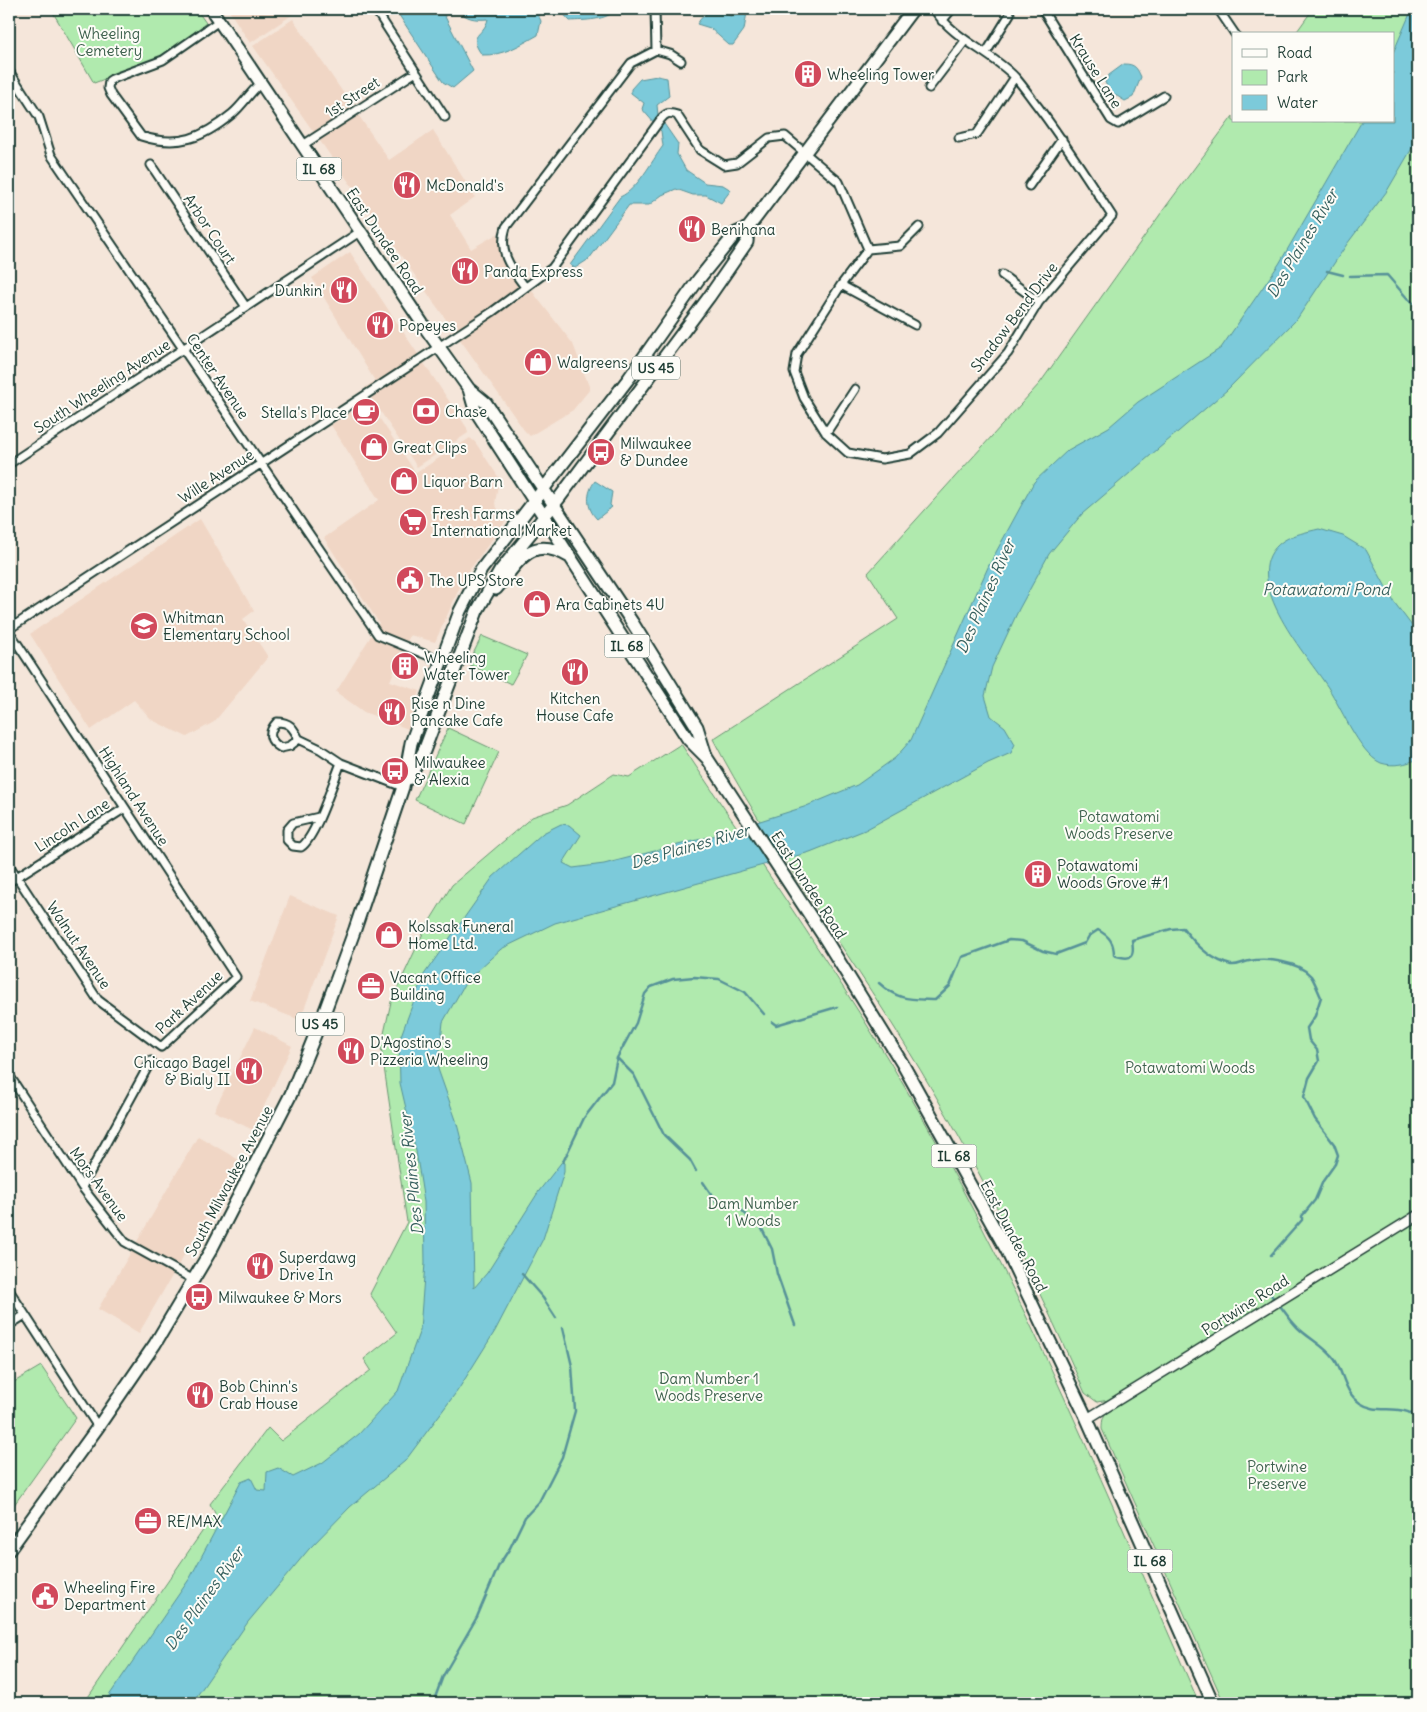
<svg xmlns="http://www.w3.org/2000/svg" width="1427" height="1712" viewBox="0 0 1427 1712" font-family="Delius,sans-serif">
	<rect width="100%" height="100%" fill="#f5e6da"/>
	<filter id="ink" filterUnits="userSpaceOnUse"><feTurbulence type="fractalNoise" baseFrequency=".02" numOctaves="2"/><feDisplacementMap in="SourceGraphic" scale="10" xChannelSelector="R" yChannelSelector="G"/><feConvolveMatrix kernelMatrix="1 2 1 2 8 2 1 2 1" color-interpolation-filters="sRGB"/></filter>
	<g filter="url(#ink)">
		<path fill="#f0d6c5" d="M228 9H301L250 43Z
			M293 19 389 160 433 130 475 197 450 215 471 249 497 234 535 295 573 344 590 389 573 410 530 436 524 430 253 46Z
			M350 252 467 428 468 433 417 467 365 388 375 381 312 278Z
			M368 401 416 473 470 438 475 442 499 478 495 504 505 522 465 576 435 642 410 635 390 681 420 691 408 729 364 712 336 692 379 623 324 538 379 500 331 425Z
			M200 519 254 611 243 619 268 657 214 722 187 737 152 720 134 700 91 730 30 634Z
			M290 896 339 916 300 1020 250 1001Z
			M255 1027 292 1046 253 1130 214 1111Z
			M198 1136 239 1160 139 1333 98 1309Z"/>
		<path fill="#b0eaae" stroke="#689471" d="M51 9H196L206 23 161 58 94 83Z
			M1313 9H1418V1209L1109 1400 1097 1402 1085 1393C1030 1267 967 1143 894 1027 834 931 765 839 713 739L898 619 868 573 1040 383 1164 209 1233 116V121H1393V34H1295Z
			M482 636 527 655 511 684 468 664Z
			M448 728 499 752 466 824 415 800Z
			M681 744C762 866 847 986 920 1113 1029 1302 1111 1504 1199 1703H84L215 1513 210 1504 268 1428 281 1441 371 1370 364 1359 397 1333 370 1294 407 1222 381 1047 391 1002 426 927 452 885 532 817 567 805 614 774 629 777Z
			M1418 1220V1703H1224L1102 1429C1102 1420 1103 1414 1111 1408Z
			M41 1366 76 1418 9 1512V1385Z"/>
		<path fill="#7ccada" stroke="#579298" d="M395 9H441L473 71 453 88 443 82Z
			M456 9H535L541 21 538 35C520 45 503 56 482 55 466 33 484 37 488 19 474 20 467 19 456 9Z
			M559 9H616C607 21 584 20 570 21Z
			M744 9H752L747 12 744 30 733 45H729L710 28 697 24C706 10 716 6 730 16L738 14Z
			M1412 9H1418V138L1387 191 1347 244 1297 319 1227 390 1082 514 1049 554 1019 609 992 667 985 696 991 716 1005 727 1015 744 1011 753 988 763 865 830 810 852 555 923 501 949 467 980 443 1022 438 1069 456 1120 472 1183 474 1288 487 1273 539 1191 564 1159V1172L543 1239 495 1331 458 1390 405 1461 350 1507 309 1549 248 1622 192 1703H104L190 1578 241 1482 251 1478 257 1490 266 1491 267 1472 278 1468 293 1477 322 1463 359 1434 398 1391 420 1330 425 1263 424 1202 416 1151 400 1083 399 1041 423 976 493 877 543 833 561 824 569 825 581 835 563 863 573 868 604 864 713 836 804 807 857 785 895 758 911 740 989 565 1034 482 1068 450 1109 427 1138 402 1221 348 1279 264 1362 121H1393V53Z
			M1124 64C1135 64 1137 68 1141 77L1133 97 1125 101 1109 91 1105 82 1109 75Z
			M657 76 667 78 669 96 657 105 658 115 678 144 677 154 686 170 705 183 723 185 731 190 721 203 706 195H693L676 189 662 195 649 205H629L589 259 575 268 570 265 620 197C638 189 651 162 663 146L661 131 642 109 644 103 631 93V89L640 79Z
			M595 481 612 492 610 505 612 507 597 519C586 508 586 493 595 481Z
			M1319 529 1343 536 1366 550 1394 602 1415 630 1418 631V759C1407 764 1393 767 1381 763 1359 754 1339 702 1325 683 1305 653 1235 574 1283 541 1294 534 1307 532 1319 529Z"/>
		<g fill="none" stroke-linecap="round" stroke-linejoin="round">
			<path stroke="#579298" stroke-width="2.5" d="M1327 271 1343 275
				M1350 276 1387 275 1407 298 1418 307
				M879 983C899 1001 910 999 935 1000L950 986 962 957 1009 940 1022 941 1043 951 1056 954 1085 943 1089 936 1098 930C1109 936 1114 942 1114 955 1131 961 1135 958 1132 940L1171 929 1183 928C1195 944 1210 960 1231 965 1237 966 1243 962 1249 961 1267 958 1298 961 1311 976 1315 982 1318 991 1321 997L1315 1016 1307 1028 1309 1040 1317 1050 1319 1061 1309 1078 1304 1097 1315 1119 1334 1144 1338 1155 1335 1164 1323 1181 1315 1200 1302 1216V1220L1271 1255
				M772 1022 776 1025 837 1007
				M617 1058 634 1075 664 1135 690 1160 696 1171
				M563 1162 584 1118 612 1082 617 1058 636 1023 645 994 651 987 673 979 694 977 719 979 745 992 764 1014
				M703 1182 716 1201 737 1205 749 1218
				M761 1227 772 1249 777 1274 795 1325
				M522 1274 543 1298 556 1318
				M1271 1295 1275 1300
				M1278 1303C1284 1311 1290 1320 1297 1327 1309 1339 1325 1346 1335 1360 1344 1374 1344 1392 1360 1403 1377 1415 1401 1403 1418 1418
				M433 1703 443 1676 477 1617 499 1565 510 1548 525 1517 539 1502 562 1457 575 1411 572 1366 563 1328"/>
			<defs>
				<path id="minor" d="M375 9 445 117
					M655 9 656 50
					M1042 9 1111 120 1118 124 1164 96
					M1218 9 1235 34
					M219 21 163 60 112 79 109 81 108 88 111 95 141 136C178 148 203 138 232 114 243 105 250 92 261 83
					M942 21 952 9
					M986 53 1010 14
					M9 71 39 117 51 155 378 635 441 661
					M929 88 965 41
					M959 138 977 134 1015 77
					M303 145 416 72
					M151 165 246 307
					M1029 186 1062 139
					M868 249 900 246 919 227
					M1002 275 1039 302
					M841 285 915 325
					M525 287C510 267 498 252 506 227L631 63 656 50 670 54 681 61
					M826 433 855 389
					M9 464 361 231
					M9 629 492 312 552 268 661 119C666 113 669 112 677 115L700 150 724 165 737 163 769 138 785 136 839 182 868 249 841 285 797 354 794 372 804 398 826 433 848 453 882 459 910 454 938 433 1008 353 1039 302 1112 216C1089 180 1065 143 1039 108 1031 98 1024 87 1015 77 990 51 954 40 934 9
					M9 631 236 977 161 1047 98 1000 9 865
					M277 722C290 722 293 728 299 739L290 746 281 748C269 741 267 733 277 722Z
					M299 739 320 749 341 763 403 787
					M319 817 293 823 287 830V840L293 846 301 847C316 837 333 782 341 763
					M9 882 125 808
					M9 1075 82 1187 125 1242 194 1280
					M82 1187 151 1061
					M9 1290 98 1427
					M9 1325 25 1315"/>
				<path id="tertiary" d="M1087 1419 1418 1215"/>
				<path id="primary" d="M211 9 426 329 469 389 486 403 632 622 697 727 706 756
					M469 389 475 410 688 739 707 758 824 937 902 1063 1006 1249 1087 1419 1213 1703
					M496 589C519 562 530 534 568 556
					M408 779 424 751 477 611 500 571 560 497 709 297 747 242 748 228
					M9 1550 98 1427 155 1344 211 1250 291 1094 326 1008 355 929 403 787 411 743 460 611 481 570 629 378 698 280 736 233 748 228 758 215 913 9"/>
			</defs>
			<use href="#minor" stroke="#1f3d34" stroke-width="11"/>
			<use href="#tertiary" stroke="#1f3d34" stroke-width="12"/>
			<use href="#primary" stroke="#1f3d34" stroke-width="15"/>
			<use href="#minor" stroke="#fdfcf7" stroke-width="7"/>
			<use href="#tertiary" stroke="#fdfcf7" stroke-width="9"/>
			<use href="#primary" stroke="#fdfcf7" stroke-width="11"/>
		</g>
	</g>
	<defs>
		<symbol id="building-disc" viewBox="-11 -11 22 22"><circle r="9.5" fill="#d1495b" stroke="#fdfcf7"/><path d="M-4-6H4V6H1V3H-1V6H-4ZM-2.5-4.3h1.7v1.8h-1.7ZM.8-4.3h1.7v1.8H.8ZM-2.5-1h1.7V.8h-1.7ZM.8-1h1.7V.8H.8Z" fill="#fff"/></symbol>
		<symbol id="restaurant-disc" viewBox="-11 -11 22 22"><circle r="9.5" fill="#d1495b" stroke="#fdfcf7"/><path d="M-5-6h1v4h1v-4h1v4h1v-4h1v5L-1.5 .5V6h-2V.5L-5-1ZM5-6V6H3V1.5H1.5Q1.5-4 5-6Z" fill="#fff"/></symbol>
		<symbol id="shop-disc" viewBox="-11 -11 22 22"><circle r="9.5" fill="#d1495b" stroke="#fdfcf7"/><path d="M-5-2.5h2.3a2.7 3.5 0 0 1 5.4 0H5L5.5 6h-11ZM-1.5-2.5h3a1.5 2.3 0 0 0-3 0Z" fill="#fff"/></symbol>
		<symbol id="bank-disc" viewBox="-11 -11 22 22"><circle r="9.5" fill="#d1495b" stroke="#fdfcf7"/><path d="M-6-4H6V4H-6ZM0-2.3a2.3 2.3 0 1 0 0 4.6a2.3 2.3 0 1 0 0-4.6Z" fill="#fff"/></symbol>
		<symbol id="cafe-disc" viewBox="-11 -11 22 22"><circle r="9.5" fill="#d1495b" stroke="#fdfcf7"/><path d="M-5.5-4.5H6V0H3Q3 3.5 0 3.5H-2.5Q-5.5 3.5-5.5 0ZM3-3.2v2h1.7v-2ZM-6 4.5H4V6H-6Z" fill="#fff"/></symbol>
		<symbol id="bus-disc" viewBox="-11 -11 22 22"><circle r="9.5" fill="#d1495b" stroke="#fdfcf7"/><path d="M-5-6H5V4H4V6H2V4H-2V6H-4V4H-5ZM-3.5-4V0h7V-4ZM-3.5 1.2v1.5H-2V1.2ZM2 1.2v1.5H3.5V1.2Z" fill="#fff"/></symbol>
		<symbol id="supermarket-disc" viewBox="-11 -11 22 22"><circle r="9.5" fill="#d1495b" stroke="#fdfcf7"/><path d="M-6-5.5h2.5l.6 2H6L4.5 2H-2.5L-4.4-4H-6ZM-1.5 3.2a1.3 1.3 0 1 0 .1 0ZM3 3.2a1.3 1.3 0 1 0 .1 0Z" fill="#fff"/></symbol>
		<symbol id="civic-disc" viewBox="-11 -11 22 22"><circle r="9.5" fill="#d1495b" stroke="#fdfcf7"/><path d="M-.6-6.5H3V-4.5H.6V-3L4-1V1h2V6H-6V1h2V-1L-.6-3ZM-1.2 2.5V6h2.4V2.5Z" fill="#fff"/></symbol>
		<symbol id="school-disc" viewBox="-11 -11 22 22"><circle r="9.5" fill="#d1495b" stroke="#fdfcf7"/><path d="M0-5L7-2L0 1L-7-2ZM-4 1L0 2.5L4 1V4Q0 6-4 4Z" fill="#fff"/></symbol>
		<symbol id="office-disc" viewBox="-11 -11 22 22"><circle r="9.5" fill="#d1495b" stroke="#fdfcf7"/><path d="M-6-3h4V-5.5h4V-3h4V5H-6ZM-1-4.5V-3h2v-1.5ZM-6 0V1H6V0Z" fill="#fff"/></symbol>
	</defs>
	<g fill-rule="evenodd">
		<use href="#building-disc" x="792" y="58" width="32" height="32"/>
		<use href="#restaurant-disc" x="391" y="169" width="32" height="32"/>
		<use href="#restaurant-disc" x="676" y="213" width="32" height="32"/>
		<use href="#restaurant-disc" x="449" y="255" width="32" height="32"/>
		<use href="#restaurant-disc" x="328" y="274" width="32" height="32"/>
		<use href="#restaurant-disc" x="364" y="309" width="32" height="32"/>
		<use href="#shop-disc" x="522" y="346" width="32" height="32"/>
		<use href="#bank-disc" x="410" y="395" width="32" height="32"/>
		<use href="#cafe-disc" x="350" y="396" width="32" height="32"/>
		<use href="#shop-disc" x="358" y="431" width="32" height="32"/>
		<use href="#bus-disc" x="585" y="436" width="32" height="32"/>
		<use href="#shop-disc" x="388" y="465" width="32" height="32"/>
		<use href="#supermarket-disc" x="397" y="506" width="32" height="32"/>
		<use href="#civic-disc" x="394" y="564" width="32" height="32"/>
		<use href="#shop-disc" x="521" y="588" width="32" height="32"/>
		<use href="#school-disc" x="128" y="610" width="32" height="32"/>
		<use href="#building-disc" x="389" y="650" width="32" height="32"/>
		<use href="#restaurant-disc" x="559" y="656" width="32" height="32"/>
		<use href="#restaurant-disc" x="376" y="696" width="32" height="32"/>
		<use href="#bus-disc" x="379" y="755" width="32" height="32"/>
		<use href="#building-disc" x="1022" y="858" width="32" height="32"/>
		<use href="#shop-disc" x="373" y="919" width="32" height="32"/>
		<use href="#office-disc" x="355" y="970" width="32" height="32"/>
		<use href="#restaurant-disc" x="335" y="1035" width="32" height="32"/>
		<use href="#restaurant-disc" x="233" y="1055" width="32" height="32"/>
		<use href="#restaurant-disc" x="244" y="1250" width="32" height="32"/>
		<use href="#bus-disc" x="183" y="1281" width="32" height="32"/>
		<use href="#restaurant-disc" x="184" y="1379" width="32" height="32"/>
		<use href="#office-disc" x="132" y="1505" width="32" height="32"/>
		<use href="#civic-disc" x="29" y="1580" width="32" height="32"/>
	</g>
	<g text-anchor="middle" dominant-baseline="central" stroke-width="4" stroke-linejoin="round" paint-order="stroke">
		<g fill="#fdfcf7" stroke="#62766e" stroke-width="1">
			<rect x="296.5" y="157.5" width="45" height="23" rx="4"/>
			<rect x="632" y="356.5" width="48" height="23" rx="4"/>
			<rect x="604.5" y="634.5" width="45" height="23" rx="4"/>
			<rect x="296" y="1012.5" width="48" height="23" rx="4"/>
			<rect x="931.5" y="1144.5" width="45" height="23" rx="4"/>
			<rect x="1127.5" y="1549.5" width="45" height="23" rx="4"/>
		</g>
		<g font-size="14" font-weight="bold" fill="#1f3d34">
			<text x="319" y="169">IL 68</text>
			<text x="656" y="368">US 45</text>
			<text x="627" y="646">IL 68</text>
			<text x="320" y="1024">US 45</text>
			<text x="954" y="1156">IL 68</text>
			<text x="1150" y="1561">IL 68</text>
		</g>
		<g font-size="15" fill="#3c604c" stroke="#fdfcf7">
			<text x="109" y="33">Wheeling<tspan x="109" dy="17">Cemetery</tspan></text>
			<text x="1119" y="816">Potawatomi<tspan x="1119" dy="17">Woods Preserve</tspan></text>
			<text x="1190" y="1067">Potawatomi Woods</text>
			<text x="753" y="1203">Dam Number<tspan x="753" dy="17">1 Woods</tspan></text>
			<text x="709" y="1378">Dam Number 1<tspan x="709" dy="17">Woods Preserve</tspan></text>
			<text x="1277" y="1466">Portwine<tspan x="1277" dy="17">Preserve</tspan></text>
		</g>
		<g font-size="15" fill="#1f3d34" stroke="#fdfcf7">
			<text transform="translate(1096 71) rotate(58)">Krause Lane</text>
			<text transform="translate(352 97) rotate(-33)">1st Street</text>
			<text transform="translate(210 229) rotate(56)">Arbor Court</text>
			<text transform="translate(385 241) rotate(56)">East Dundee Road</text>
			<text transform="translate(1014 317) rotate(-53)">Shadow Bend Drive</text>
			<text transform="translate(218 376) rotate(56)">Center Avenue</text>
			<text transform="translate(102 386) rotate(-33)">South Wheeling Avenue</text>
			<text transform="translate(216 476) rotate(-33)">Wille Avenue</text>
			<text transform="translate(134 796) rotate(57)">Highland Avenue</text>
			<text transform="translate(72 825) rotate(-33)">Lincoln Lane</text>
			<text transform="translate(809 885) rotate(57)">East Dundee Road</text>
			<text transform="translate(79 945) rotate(56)">Walnut Avenue</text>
			<text transform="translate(189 1002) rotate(-43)">Park Avenue</text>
			<text transform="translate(229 1181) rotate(-62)">South Milwaukee Avenue</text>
			<text transform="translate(99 1184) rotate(54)">Mors Avenue</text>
			<text transform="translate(1014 1236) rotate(62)">East Dundee Road</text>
			<text transform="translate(1245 1305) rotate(-32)">Portwine Road</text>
		</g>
		<g font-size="15" fill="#1f3d34" stroke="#fdfcf7" text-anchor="start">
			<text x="827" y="74">Wheeling Tower</text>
			<text x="426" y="185">McDonald's</text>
			<text x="711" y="229">Benihana</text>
			<text x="484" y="271">Panda Express</text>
			<text x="325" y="290" text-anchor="end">Dunkin'</text>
			<text x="399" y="325">Popeyes</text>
			<text x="557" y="362">Walgreens</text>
			<text x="445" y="411">Chase</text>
			<text x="347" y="412" text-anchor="end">Stella's Place</text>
			<text x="620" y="443">Milwaukee<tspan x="620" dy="17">&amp; Dundee</tspan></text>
			<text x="393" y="447">Great Clips</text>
			<text x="423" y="481">Liquor Barn</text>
			<text x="432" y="513">Fresh Farms<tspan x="432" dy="17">International Market</tspan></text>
			<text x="429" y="580">The UPS Store</text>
			<text x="556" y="604">Ara Cabinets 4U</text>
			<text x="163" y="617">Whitman<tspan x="163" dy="17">Elementary School</tspan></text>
			<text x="424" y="657">Wheeling<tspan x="424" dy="17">Water Tower</tspan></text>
			<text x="575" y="698" text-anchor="middle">Kitchen<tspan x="575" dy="17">House Cafe</tspan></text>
			<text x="411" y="703">Rise n Dine<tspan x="411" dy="17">Pancake Cafe</tspan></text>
			<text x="414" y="762">Milwaukee<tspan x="414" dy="17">&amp; Alexia</tspan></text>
			<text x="1057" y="865">Potawatomi<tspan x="1057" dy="17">Woods Grove #1</tspan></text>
			<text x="408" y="926">Kolssak Funeral<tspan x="408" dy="17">Home Ltd.</tspan></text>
			<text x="390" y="977">Vacant Office<tspan x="390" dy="17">Building</tspan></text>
			<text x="370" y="1042">D'Agostino's<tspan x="370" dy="17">Pizzeria Wheeling</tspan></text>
			<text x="230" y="1062" text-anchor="end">Chicago Bagel<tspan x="230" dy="17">&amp; Bialy II</tspan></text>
			<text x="279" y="1257">Superdawg<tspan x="279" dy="17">Drive In</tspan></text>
			<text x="218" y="1297">Milwaukee &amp; Mors</text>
			<text x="219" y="1386">Bob Chinn's<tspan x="219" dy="17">Crab House</tspan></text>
			<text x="167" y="1521">RE/MAX</text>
			<text x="64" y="1587">Wheeling Fire<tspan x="64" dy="17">Department</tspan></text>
		</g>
		<g font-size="16" font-style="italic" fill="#36605e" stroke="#fdfcf7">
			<text transform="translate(1302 243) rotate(-59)">Des Plaines River</text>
			<text x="1326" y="589">Potawatomi Pond</text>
			<text transform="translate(985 596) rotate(-66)">Des Plaines River</text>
			<text transform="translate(690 846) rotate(-16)">Des Plaines River</text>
			<text transform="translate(411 1174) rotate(-96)">Des Plaines River</text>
			<text transform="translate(204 1598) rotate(-54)">Des Plaines River</text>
		</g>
	</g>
	<rect width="1427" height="1712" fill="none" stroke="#fdfcf7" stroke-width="30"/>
	<rect x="15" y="15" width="1397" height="1682" fill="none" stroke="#1f3d34" stroke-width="2" filter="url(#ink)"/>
	<rect x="1232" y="32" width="162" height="90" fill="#fdfcf7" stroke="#a4b0a9"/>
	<rect x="1242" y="49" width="25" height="8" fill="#fdfcf7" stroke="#a4b0a9"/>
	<text x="1277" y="58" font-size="15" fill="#1f3d34">Road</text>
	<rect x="1242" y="70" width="25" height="15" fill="#b0eaae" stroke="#a4b0a9"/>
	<text x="1277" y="82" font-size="15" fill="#1f3d34">Park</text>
	<rect x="1242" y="95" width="25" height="15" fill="#7ccada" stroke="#a4b0a9"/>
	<text x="1277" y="108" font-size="15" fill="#1f3d34">Water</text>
</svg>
